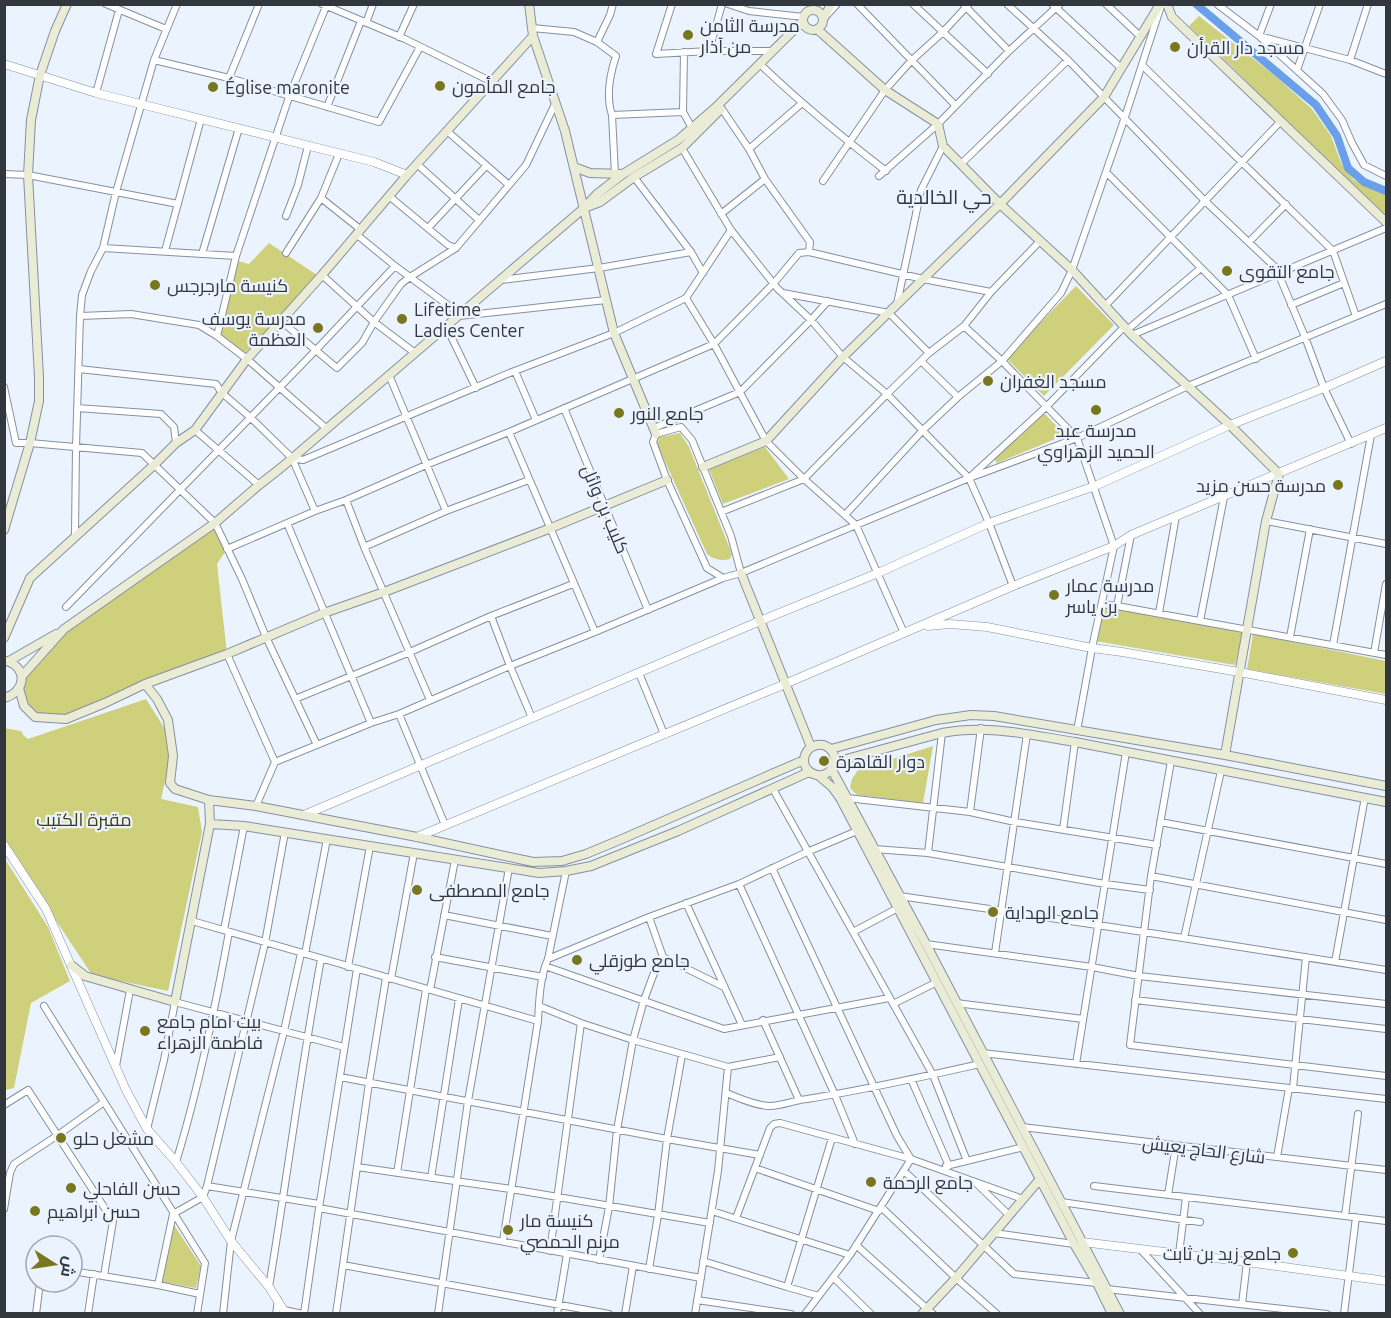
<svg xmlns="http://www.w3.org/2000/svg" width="1391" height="1318" viewBox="0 0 1391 1318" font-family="Ubuntu,Cairo,sans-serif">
	<rect width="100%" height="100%" fill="#ebf3fe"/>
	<path fill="#cfd07b" d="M1199 16 1274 75 1312 109 1331 136 1342 165 1354 180 1373 190 1386 194V214L1382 213C1317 151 1255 88 1189 26Z
		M269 243 320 277 245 353 220 335 238 261 249 264Z
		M1076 286 1114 325 1044 396 1006 358Z
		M1042 411 1065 435 997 463 994 459Z
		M680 433 689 447 732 554 730 559C721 561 714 560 707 554L657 444 660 437Z
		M765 447 789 479 723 504 709 469Z
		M215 523 227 549 217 564 227 654 66 719 35 717 24 706 22 682 64 629Z
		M1102 605 1243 632 1235 665 1095 641Z
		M1253 634 1386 661V694L1247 669Z
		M146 699 165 729 169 764 161 799 198 807 202 832 168 991 92 975 5 843 4 728 21 731 24 736 28 739Z
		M933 746 923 803 857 795 850 788 852 779 858 770Z
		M5 859 48 927 70 981 31 1003 14 1088 5 1090Z
		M174 1225 201 1266 196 1288 162 1282Z"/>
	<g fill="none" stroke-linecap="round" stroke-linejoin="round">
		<path stroke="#6a9fea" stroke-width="8" d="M1196 4 1316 105 1337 136 1348 168 1364 182 1386 191"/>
		<defs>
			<path id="minor" d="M106 4 166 29
				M322 4 405 39 492 82
				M672 4 656 54 709 51H773
				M728 4 749 11 804 17
				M857 4 955 105
				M913 4 988 74
				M1007 4 1068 60 1205 201 1276 268 1305 337 1324 388 1351 444
				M1052 4 1121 68
				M1106 4 1141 37
				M1217 4 1259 36 1323 94 1342 120 1352 143 1364 165 1386 176
				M1271 4 1259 36 1350 60 1386 74
				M964 5 1009 51
				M828 14 837 4
				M366 23 373 4
				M532 28 574 32 597 42 616 56C610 74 606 97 612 115L615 174
				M399 37 414 4
				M597 42 610 15 613 4
				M709 51 722 4
				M684 52 683 112 692 128
				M154 60 229 78 379 122 420 47
				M1350 60 1368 4
				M1142 65 1333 251 1356 316
				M763 67C803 105 843 138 886 171
				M1297 70 1320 4
				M229 78 259 4
				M96 93 119 10
				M327 107 361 21
				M722 109 749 149 765 179 810 242 809 252
				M612 115 683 112
				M447 131 509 185
				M682 148 731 230 777 288 811 320 843 357 887 394 969 478 989 523 1013 586
				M749 149 801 104
				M417 164 479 220
				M961 164 1068 60
				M1106 172 1228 295 1256 359
				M4 174 28 175 178 204
				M879 176 938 124 1009 51 1060 4
				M634 177 691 252 703 273
				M823 181 885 90 911 61 943 32 969 4
				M389 196 448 245 456 248
				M321 198 360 229
				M721 214 765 179
				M286 216 298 185 308 146
				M428 228 486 166
				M356 234 395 266 460 314
				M1249 242 1286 204
				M103 248 236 256
				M165 251 201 119
				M286 253 321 198 339 154
				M202 254 239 128
				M322 275 374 322 415 353
				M501 280 599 268 691 252
				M783 293 889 313 929 353
				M686 298 714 344 766 441 804 479 856 525 904 633
				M897 304 921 190 943 146
				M1291 305 1344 283
				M1105 306 1281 121
				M80 316 131 314 199 325 217 336 247 359 327 429
				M459 316 606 300
				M281 321 337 368 362 343 374 322 401 284 410 277 456 248 526 165 555 104
				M446 326 476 388
				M964 326 1002 361 1077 438 1114 546 1092 648 1077 731
				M1127 330 1201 268
				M1132 335 1386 228
				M217 336 236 256 289 97 327 4
				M921 361 958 397
				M79 369 216 384 222 393 250 417 292 458 315 511
				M515 371 536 420
				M389 375 446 511
				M4 387 16 443H30L142 453 215 523 242 579 266 637 317 745
				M77 408 161 414 174 427 176 443
				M564 408 648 610
				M654 428 740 392 811 320 828 301
				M195 430 259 485
				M509 432 595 632
				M292 458 303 460 512 372 614 333 686 298 731 230
				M972 477 1077 438 1188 386 1386 304
				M346 500 365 549 430 700
				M721 512 804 479 887 394 929 353 964 326 991 292 1040 241
				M845 515 923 430 958 397 1002 361 1061 293 1072 270 1125 117 1161 6
				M1266 521 1386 544
				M287 523 371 723
				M75 536 76 447 80 316 82 295 91 271 103 248 116 192 154 60 177 4
				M364 547 446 511 529 480
				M227 549 315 511 346 500 426 465 509 432 714 344 774 283 799 253 809 252 923 279 991 292
				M723 578 707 568 667 480 653 442 656 434 681 427 692 440 731 536 741 573
				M1102 604 1117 606 1386 655
				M1117 606 1131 535
				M66 607 316 350 395 266
				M1159 613 1176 516
				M491 616 510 666 532 718
				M1200 621 1224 497
				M1290 637 1310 529
				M1333 645 1371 435
				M1374 653 1386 584
				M227 654 275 762 256 806
				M639 673 664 734
				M295 699 410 652 491 616 573 584
				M399 714 445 825
				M1171 761 1151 876 1130 1045 1386 1076
				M275 762 371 723 399 714 510 666 595 632 723 578 741 573 969 478 1047 406 1124 327
				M773 789 933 1075 967 1161
				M847 798 970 812 1015 822 1157 845
				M970 812 981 728
				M1160 822 1386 864
				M1063 830 1075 742
				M874 849 928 853 1105 884 1150 890
				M928 853 942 733
				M772 868 897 1136 911 1159 850 1255 805 1314
				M1151 876 1386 920
				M739 884 835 1095 855 1144
				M899 896C1062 919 1224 944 1386 970
				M686 903 742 1025
				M444 915 552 936
				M649 917 663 957
				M192 921 538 1021
				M224 930 244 826
				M853 932 898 908
				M1184 938 1221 771
				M926 944 1092 967 1139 976 1386 1004
				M995 953 1027 734
				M305 954 327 839
				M435 957 543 977
				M548 959 649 917 739 884 807 852 857 831
				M1335 962 1365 797
				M545 966 724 1029 889 998
				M348 967 370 846
				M391 979 414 853
				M430 990 455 860
				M1135 1000 1386 1029
				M956 1003 1083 1019
				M893 1004 937 982
				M44 1006 205 1263 197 1314
				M539 1006 581 1023 633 1040 728 1067 780 1057
				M763 1020 799 1100
				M982 1053 1386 1099
				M1076 1064 1126 752
				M116 1066 130 990
				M340 1077 667 1139 760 1155
				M911 1079 949 1166
				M1293 1088 1306 957
				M726 1093C739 1098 756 1106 770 1106 782 1106 795 1100 807 1099 865 1090 922 1077 980 1064
				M4 1105 28 1090 113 1221 104 1276
				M1022 1127 1386 1170
				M147 1129 164 1060 175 1002 344 1047
				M1277 1157 1289 1088
				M176 1162C199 1087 215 1009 229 932
				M946 1166 1024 1147
				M357 1167 511 1189 710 1223
				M755 1168 879 1211
				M904 1171 1014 1274 1097 1283
				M397 1173 426 989
				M431 1178 459 999
				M977 1184 1009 1215
				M207 1186 319 1204
				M1094 1186 1386 1221
				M1168 1195 1176 1145
				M1061 1202 1200 1222
				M881 1207 956 1278 997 1314
				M319 1208 701 1278
				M4 1209 10 1173 14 1164 58 1135 104 1102
				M712 1211 850 1255
				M1345 1216 1358 1114
				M736 1218 770 1128 774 1124 780 1123 911 1159 1023 1199
				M994 1233 1074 1244
				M503 1241 538 1021C539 1002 540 976 548 959L566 871
				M856 1245 933 1314
				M1141 1250 1200 1314
				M550 1251 581 1023
				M1179 1254 1186 1197
				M599 1260 609 1207 617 1130 633 1040 644 1000 657 965 663 957 724 987
				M703 1261 787 1287 819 1296
				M343 1265 609 1314
				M649 1269 658 1215 667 1139 682 1055
				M72 1271 158 1285 200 1294
				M833 1277 871 1314
				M158 1285 173 1214 203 1197 207 1186 265 943 285 832
				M269 1287C287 1178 301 1068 321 959
				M787 1287 832 1138
				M1107 1289 1327 1314
				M697 1300 791 1314
				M1242 1304 1247 1262
				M284 1310 303 1314
				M36 1314 40 1282
				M88 1314 94 1274
				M223 1314 231 1241 284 1031 301 953
				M276 1314 278 1300
				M304 1314 319 1208 357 969
				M336 1314 369 1083 386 978
				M438 1314 468 1101 509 868
				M557 1314 567 1254
				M625 1314 633 1266
				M695 1314 718 1171 728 1067
				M1344 1314 1356 1217"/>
			<path id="tertiary" d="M4 64 96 93 374 162 407 175
				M928 626 950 624 987 627 1092 648 1122 652 1239 672 1386 700
				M304 815 760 621 878 573 989 523 1095 486 1230 425 1324 388 1386 361
				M417 837 785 684 1013 586 1114 546 1131 535 1386 428
				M4 845 46 909 126 1090 147 1129 176 1162 203 1197 231 1241 269 1287 286 1314
				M1082 1242 1247 1262 1386 1281"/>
			<path id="secondary" d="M529 4 533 36 565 131 614 333 656 434
				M1167 4 1172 17 1386 222
				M803 20a10 10 0 1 1 20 0a10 10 0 1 1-20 0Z
				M824 18 831 4
				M817 29 885 90 938 124 943 146 1000 204 1104 97 1160 4
				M574 167 590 173 623 174
				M587 207 600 202 634 177 682 148 721 109
				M703 467 766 441 843 357 1000 204 1072 270 1132 335 1230 425 1279 474 1266 521 1225 755
				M4 530 30 443 39 401V377L28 175 31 120 40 75 55 31 67 4
				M741 573 811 747
				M4 638 30 578 154 465 176 443 195 430 247 359 322 275 407 175 533 36
				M9 661 56 634
				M22 676 64 629 215 523 259 485 282 467 584 208 597 194 623 174 678 140 715 108 803 21
				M19 688 24 706 35 717 66 719 105 703 145 684 227 654 324 613 384 592 551 528 667 480
				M4 698C26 692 28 668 7 661
				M831 749 936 720 971 715 994 716 1225 755 1386 786
				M835 762C835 752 828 743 817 745 812 746 808 749 806 753 796 772 827 787 835 762L942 733C987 724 1031 735 1075 742L1386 802
				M832 770 926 944 1120 1314
				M819 776 832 787 840 798 1074 1244 1097 1283 1112 1314
				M209 800 256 806 417 837 533 862 562 861 586 854 622 839 804 760
				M210 824 244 826 539 873 566 871 591 866 678 831 809 772
				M71 965 85 976 175 1002 210 824 209 800 175 789 170 783 173 756 168 720 157 699 145 684
				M922 1314 956 1278 1040 1179"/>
		</defs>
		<use href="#minor" stroke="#8490a2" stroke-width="8"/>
		<use href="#tertiary" stroke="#8490a2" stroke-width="9"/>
		<use href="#secondary" stroke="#8490a2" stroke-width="10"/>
		<use href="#minor" stroke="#fff" stroke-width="6"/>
		<use href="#tertiary" stroke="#fff" stroke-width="8"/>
		<use href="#secondary" stroke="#ebecd5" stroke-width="8"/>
	</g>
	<g fill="#78771d" stroke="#ebf3fe" stroke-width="2">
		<circle cx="688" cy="35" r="6"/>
		<circle cx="1175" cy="47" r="6"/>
		<circle cx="440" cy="86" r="6"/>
		<circle cx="213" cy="87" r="6"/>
		<circle cx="1227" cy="271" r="6"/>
		<circle cx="155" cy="285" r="6"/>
		<circle cx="402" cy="319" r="6"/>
		<circle cx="318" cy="328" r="6"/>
		<circle cx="988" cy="381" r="6"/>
		<circle cx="1096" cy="410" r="6"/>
		<circle cx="619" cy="413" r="6"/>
		<circle cx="1338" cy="485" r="6"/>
		<circle cx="1054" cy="595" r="6"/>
		<circle cx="824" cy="761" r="6"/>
		<circle cx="417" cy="890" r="6"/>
		<circle cx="993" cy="912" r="6"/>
		<circle cx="577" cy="960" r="6"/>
		<circle cx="145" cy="1031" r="6"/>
		<circle cx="61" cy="1138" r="6"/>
		<circle cx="871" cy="1182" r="6"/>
		<circle cx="71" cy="1188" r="6"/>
		<circle cx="35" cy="1211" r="6"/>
		<circle cx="508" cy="1230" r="6"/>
		<circle cx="1293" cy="1253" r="6"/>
	</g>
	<g text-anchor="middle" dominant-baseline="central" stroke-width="4.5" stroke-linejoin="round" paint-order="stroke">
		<g font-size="18" fill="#32373e" stroke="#ebf3fe" text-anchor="start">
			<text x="700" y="25">مدرسة الثامن<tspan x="700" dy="21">من آذار</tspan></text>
			<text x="1187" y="47">مسجد دار القرأن</text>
			<text x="452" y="86">جامع المأمون</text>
			<text x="225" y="87">Église maronite</text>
			<text x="1239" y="271">جامع التقوى</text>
			<text x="167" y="285">كنيسة مارجرجس</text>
			<text x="414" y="309">Lifetime<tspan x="414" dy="21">Ladies Center</tspan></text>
			<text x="306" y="318" text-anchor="end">مدرسة يوسف<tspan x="306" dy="21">العظمة</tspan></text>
			<text x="1000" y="381">مسجد الغفران</text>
			<text x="631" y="413">جامع النور</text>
			<text x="1096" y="430" text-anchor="middle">مدرسة عبد<tspan x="1096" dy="21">الحميد الزهراوي</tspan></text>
			<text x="1326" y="485" text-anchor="end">مدرسة حسن مزيد</text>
			<text x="1066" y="585">مدرسة عمار<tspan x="1066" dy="21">بن ياسر</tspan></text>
			<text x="836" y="761">دوار القاهرة</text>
			<text x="429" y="890">جامع المصطفى</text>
			<text x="1005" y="912">جامع الهداية</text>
			<text x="589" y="960">جامع طوزقلي</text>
			<text x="157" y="1021">بيت امام جامع<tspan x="157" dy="21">فاطمة الزهراء</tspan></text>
			<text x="73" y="1138">مشغل حلو</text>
			<text x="883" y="1182">جامع الرحمة</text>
			<text x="83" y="1188">حسن الفاحلي</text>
			<text x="47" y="1211">حسن ابراهيم</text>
			<text x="520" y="1220">كنيسة مار<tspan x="520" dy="21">مرنم الحمصي</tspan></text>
			<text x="1281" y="1253" text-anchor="end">جامع زيد بن ثابت</text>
		</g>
		<g font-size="18" fill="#32373e" stroke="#ebf3fe">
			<text transform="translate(606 509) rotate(67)">كليب بن وائل</text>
			<text transform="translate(1204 1149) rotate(7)">شارع الحاج يعيش</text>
		</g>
		<g font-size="18" fill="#3d3d11" stroke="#ebf3fe">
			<text x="84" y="819">مقبرة الكتيب</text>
		</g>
		<g font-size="20" fill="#2d3746" stroke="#ebf3fe">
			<text x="944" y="196">حي الخالدية</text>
		</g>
	</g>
	<rect width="1391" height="1318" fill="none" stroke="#32373e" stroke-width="12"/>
	<g transform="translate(54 1264) rotate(102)"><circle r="28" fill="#ebf3fe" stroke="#a1a8b1" stroke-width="1.5"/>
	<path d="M0-4.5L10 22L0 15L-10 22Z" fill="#78771d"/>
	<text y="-9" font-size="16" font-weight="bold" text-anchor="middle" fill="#32373e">ش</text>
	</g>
</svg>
